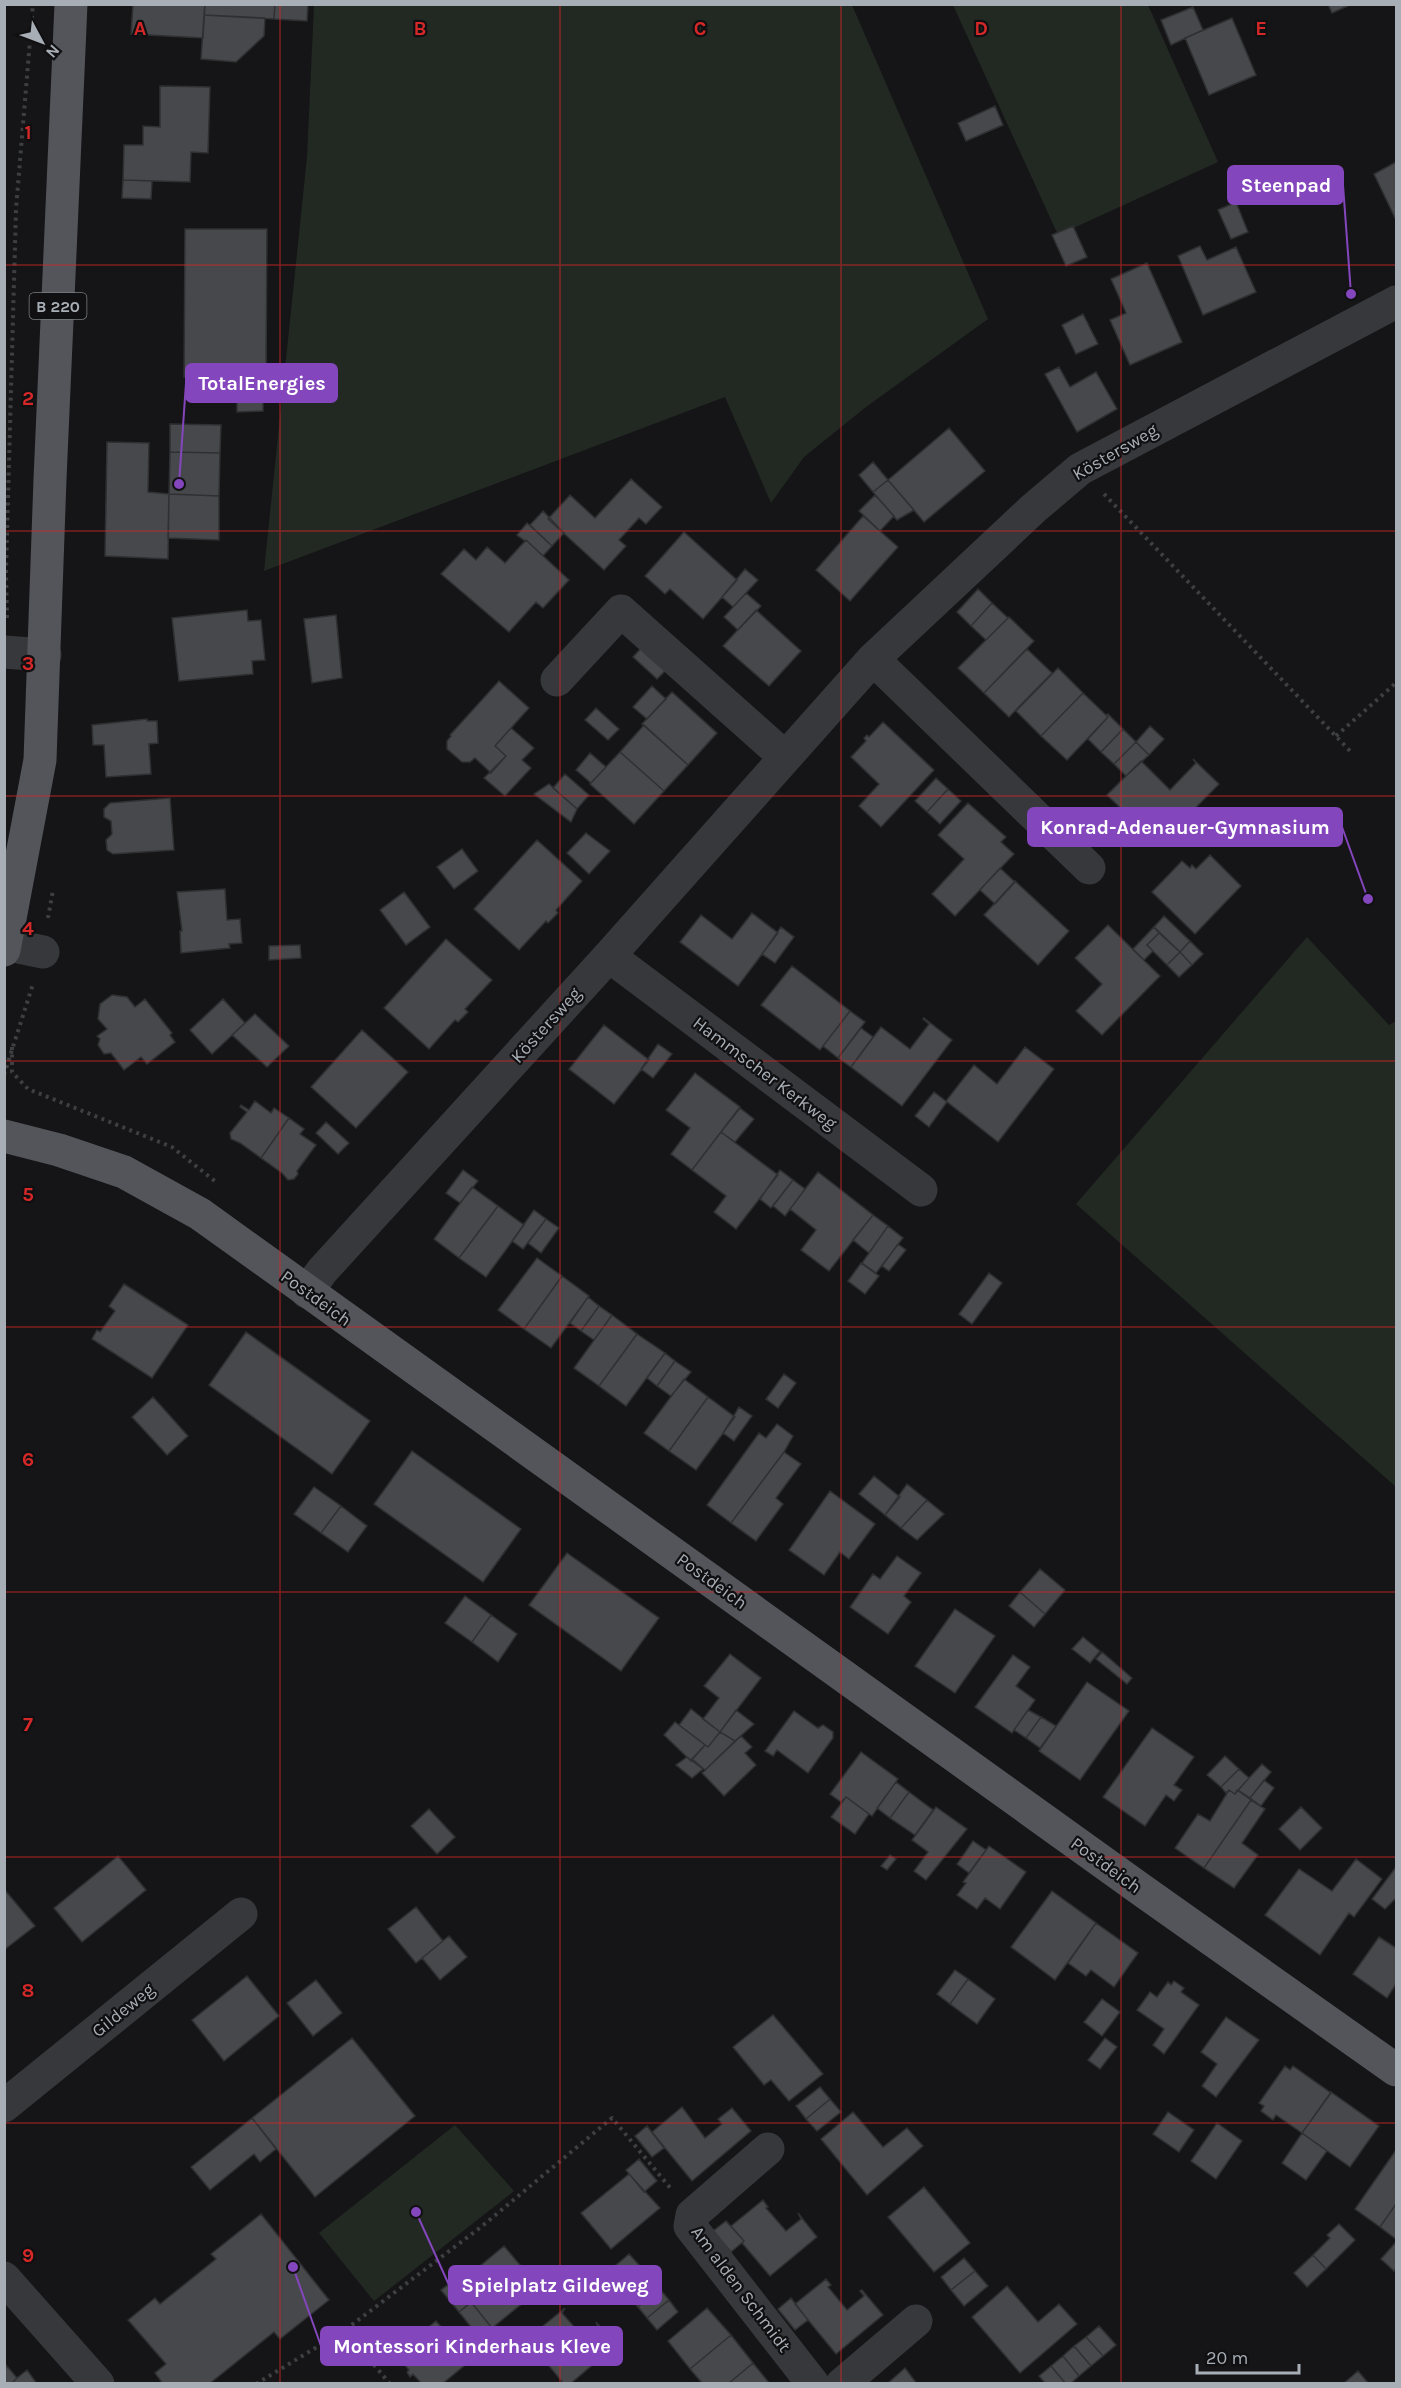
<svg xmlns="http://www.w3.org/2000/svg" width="1401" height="2388" viewBox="0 0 1401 2388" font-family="Karla,sans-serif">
	<rect width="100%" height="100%" fill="#151517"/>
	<path fill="#222922" d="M314 5H852L988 319 866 407 804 457 771 503 725 397 264 571 307 157Z
		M953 5H1148L1218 162 1058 235Z
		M1307 937 1389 1025 1396 1021V1487L1076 1204Z
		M455 2125 514 2191 374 2301 319 2233Z"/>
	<path fill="#47484c" stroke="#2f3032" stroke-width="1.5" d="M133 4H205L203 38 131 34Z
		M205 4H275L274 19 204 15Z
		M275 4H308L307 21 274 19Z
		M1328 4H1352L1332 13Z
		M1193 7 1203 30 1171 45 1161 20Z
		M204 15 265 18 264 36 236 62 201 59Z
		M1232 18 1256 75 1209 95 1185 38Z
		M160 86 210 87 208 153 191 152 190 182 123 180 124 145H143V126L160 127Z
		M995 106 1003 125 966 141 958 123Z
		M1396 162V220L1374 174Z
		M123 180 152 181 151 199 122 198Z
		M1236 202 1248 232 1231 239 1218 210Z
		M1073 226 1087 257 1066 266 1052 235Z
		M185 229H267L266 378 184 377Z
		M1200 246 1207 260 1236 247 1256 292 1203 315 1178 256Z
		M1147 263 1182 342 1130 365 1110 320 1126 313 1111 279Z
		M1083 314 1098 344 1076 354 1062 325Z
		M1059 367 1070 387 1096 372 1117 409 1077 432 1045 374Z
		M237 385H263V411L237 412Z
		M170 424 221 425 220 453 170 452Z
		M949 428 985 471 924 522 888 480Z
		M107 442 149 443 148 492 169 494 168 559 105 556Z
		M170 452 220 453 219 496 169 494Z
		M873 462 888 480 873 492 859 475Z
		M631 479 662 507 646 524 639 518 619 540 626 546 604 570 548 519 570 495 595 518Z
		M888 480 914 510 897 520 873 492Z
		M169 494 219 496V540L168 538Z
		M875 495 894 516 880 531 859 511Z
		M543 511 564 533 552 546 530 525Z
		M863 516 898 547 850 601 816 570Z
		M527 523 552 546 543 556 526 540 525 541 517 535Z
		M684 532 737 580 703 619 670 589 665 594 645 576Z
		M526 540 569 580 543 608 536 602 509 632 441 574 464 549 476 560 487 547 505 563Z
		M745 569 758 580 733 607 722 597Z
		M978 589 992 603 971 626 957 612Z
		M746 593 761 606 738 630 724 617Z
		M992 603 1008 618 986 640 971 626Z
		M247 610 248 621 261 620 265 660 252 661 253 674 179 681 172 618Z
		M756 610 801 651 769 686 723 646Z
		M336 615 342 678 312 683 304 619Z
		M1009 617 1034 641 984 693 958 668Z
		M644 645 669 667 657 679 633 657Z
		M1027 649 1052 673 1009 717 984 693Z
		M1058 668 1083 693 1041 736 1016 711Z
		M499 681 529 708 495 746 506 756 491 773 475 758 470 762H462L447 749V741L451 736 450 735Z
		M652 686 666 699 647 719 633 707Z
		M672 692 717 733 688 765 642 724Z
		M1083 693 1108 717 1067 760 1041 736Z
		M596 708 619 729 608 740 585 720Z
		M1108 714 1123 729 1101 752 1088 739 1108 717 1106 715Z
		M147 719V721H157L158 743 149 744 151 774 106 777 104 745H93L92 725Z
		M883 722 934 770 881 827 859 806 879 784 851 757 866 741 864 738 867 735 869 737Z
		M644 725 688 765 664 791 620 752Z
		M1150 726 1164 739 1149 755 1136 742Z
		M511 728 534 748 522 760 531 768 505 796 484 778 506 756 495 746Z
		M1123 729 1136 742 1114 764 1101 752Z
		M1136 742 1149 755 1126 776 1114 764Z
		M620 752 664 791 634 824 590 784Z
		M590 753 606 767 591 783 576 770Z
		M1193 759 1219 784 1159 845 1107 795 1141 761 1170 790 1196 763Z
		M565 774 589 795 577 809 553 788Z
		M936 778 948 789 927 812 915 801Z
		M549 784 577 809 571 822 534 794Z
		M948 789 961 801 940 824 927 812Z
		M170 798 174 850 113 854 107 850 106 840 112 834 111 821 104 817V809L110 803Z
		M968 803 1006 837 1001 842 1014 854 955 916 932 894 964 859 938 835Z
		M586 833 610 851 589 874 567 853Z
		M537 840 582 881 556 910 558 913 548 923 546 921 519 950 474 909Z
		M462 849 478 871 454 889 437 867Z
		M1210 855 1241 886 1195 934 1152 892 1182 861 1190 868 1192 865 1196 869Z
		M1000 868 1015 882 995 904 980 890Z
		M1015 881 1069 931 1038 965 984 915Z
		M225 889 227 920 240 919 242 943 229 944 230 948 181 953 180 931H182L177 892Z
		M404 892 430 927 406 945 380 910Z
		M752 913 778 933 738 986 680 942 701 915 732 939Z
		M1164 916 1190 941 1180 952 1154 927Z
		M1108 925 1160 976 1102 1035 1076 1011 1102 984 1075 958Z
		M781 927 794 937 775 963 762 954Z
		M1154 927 1159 933 1147 945 1153 951 1144 960 1133 949Z
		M1159 933 1180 952 1167 965 1147 945Z
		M446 939 492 980 465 1009 468 1012 458 1022 455 1020 429 1049 384 1008Z
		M1190 941 1203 954 1192 965 1180 952Z
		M300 945 301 958 269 960V946Z
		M1180 952 1192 965 1179 977 1167 965Z
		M792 966 850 1011 820 1050 761 1005Z
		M112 995 127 997 135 1007 145 999 172 1033 170 1035 175 1042 147 1064 141 1057 124 1070 111 1053 104 1054 98 1045 100 1039 97 1036 107 1029 98 1019 100 1004Z
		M223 999 245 1023 212 1054 190 1030Z
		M850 1011 865 1022 838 1058 823 1046Z
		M255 1014 289 1046 267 1067 232 1035Z
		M924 1018 952 1040 902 1106 851 1067 881 1027 910 1049 929 1024 923 1019Z
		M604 1025 649 1060 614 1104 569 1069Z
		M861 1028 873 1037 851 1067 838 1058Z
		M362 1030 408 1072 356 1128 311 1087Z
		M658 1044 672 1054 653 1078 641 1069Z
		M1025 1047 1054 1069 998 1142 946 1101 974 1065 997 1084Z
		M695 1073 740 1107 692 1170 671 1154 690 1128 666 1110Z
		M934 1092 947 1102 929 1127 915 1116Z
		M255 1101 271 1113 274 1108 289 1118 261 1158 240 1143 231 1139 230 1133 247 1112 240 1107 241 1105 249 1110Z
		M740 1108 754 1119 735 1142 721 1132Z
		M289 1118 304 1129 300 1134 316 1145 297 1171 298 1174 294 1179 288 1180 282 1173 261 1158Z
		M326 1122 349 1143 338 1154 316 1133Z
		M721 1132 778 1175 736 1229 714 1212 726 1196 692 1170Z
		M463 1170 478 1181 460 1203 446 1193Z
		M780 1170 793 1180 771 1208 760 1199Z
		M818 1172 873 1215 829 1271 801 1250 816 1230 790 1209Z
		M793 1180 805 1189 785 1216 773 1206Z
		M472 1187 498 1206 459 1258 434 1239Z
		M498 1206 524 1225 486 1277 459 1258Z
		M534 1210 546 1219 523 1249 512 1241Z
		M873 1215 888 1226 869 1253 853 1240Z
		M546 1219 559 1228 541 1253 528 1243Z
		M888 1226 903 1238 876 1273 862 1263Z
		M898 1244 906 1250 889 1271 882 1266Z
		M537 1258 562 1276 524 1329 498 1310Z
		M861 1263 879 1276 865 1294 848 1281Z
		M989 1273 1002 1283 972 1324 959 1314Z
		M562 1276 589 1296 551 1348 524 1329Z
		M124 1284 188 1325 152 1378 92 1339 97 1330 100 1332 115 1311 109 1306Z
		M588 1297 599 1306 581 1331 570 1323Z
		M599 1306 612 1315 594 1340 581 1331Z
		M612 1315 637 1334 599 1386 574 1368Z
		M246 1332 370 1421 332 1474 209 1385Z
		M637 1334 665 1353 626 1406 599 1386Z
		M665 1353 675 1361 657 1386 647 1378Z
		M675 1361 691 1372 671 1396 657 1386Z
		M784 1374 796 1383 778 1408 766 1399Z
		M684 1379 708 1397 669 1451 644 1433Z
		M153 1397 188 1436 167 1455 132 1417Z
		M708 1397 735 1417 696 1470 669 1451Z
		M739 1407 752 1416 734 1441 723 1433Z
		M777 1424 793 1436 784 1452 731 1523 707 1505 759 1433 766 1438Z
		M412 1451 521 1529 483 1582 374 1504Z
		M784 1452 801 1464 776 1498 783 1504 756 1541 731 1523Z
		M874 1476 900 1497 885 1515 859 1494Z
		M907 1484 927 1500 901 1528 885 1515Z
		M314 1487 341 1506 321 1533 294 1514Z
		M830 1491 875 1524 849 1559 840 1552 824 1575 789 1550Z
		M927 1500 944 1514 917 1540 901 1528Z
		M341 1506 367 1526 348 1552 321 1533Z
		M567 1553 659 1618 621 1671 529 1605Z
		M897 1556 921 1573 904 1596 911 1602 888 1634 850 1607 873 1574 880 1579Z
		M1040 1569 1065 1590 1045 1614 1020 1592Z
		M1020 1592 1045 1614 1034 1627 1009 1606Z
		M465 1596 491 1615 472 1642 445 1623Z
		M955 1609 995 1636 955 1693 915 1666Z
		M491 1615 517 1634 498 1662 472 1642Z
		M1083 1637 1100 1651 1090 1663 1072 1649Z
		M1102 1652 1132 1678 1127 1684 1096 1659Z
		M730 1654 761 1678 720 1732 703 1719 719 1698 704 1686Z
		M1013 1655 1030 1667 1016 1686 1035 1700 1012 1733 975 1707Z
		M1087 1682 1129 1711 1080 1780 1039 1751Z
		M691 1709 720 1732 708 1747 679 1725Z
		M736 1710 754 1724 735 1741 720 1732Z
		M1028 1710 1041 1717 1026 1738 1014 1730Z
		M794 1711 818 1728 823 1725 833 1732V1738L808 1773 777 1750 773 1756 765 1751Z
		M1041 1717 1056 1726 1040 1748 1026 1738Z
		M675 1722 705 1745 691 1761 664 1735Z
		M1152 1728 1194 1757 1174 1785 1182 1790 1174 1801 1166 1795 1145 1826 1103 1797Z
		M720 1732 735 1741 705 1770 692 1759 705 1745 708 1747Z
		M741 1736 752 1747 745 1753 756 1765 724 1796 702 1773Z
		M861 1752 898 1779 872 1816 846 1797 841 1802 830 1794Z
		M1225 1756 1239 1769 1221 1787 1207 1775Z
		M687 1757 703 1769 692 1778 676 1765Z
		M1262 1764 1271 1772 1250 1798 1238 1790Z
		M1239 1769 1249 1778 1235 1794 1229 1790 1226 1793 1221 1787Z
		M1264 1780 1274 1788 1261 1806 1250 1798Z
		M896 1782 909 1792 890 1818 877 1808Z
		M1229 1790 1235 1794 1237 1790 1251 1800 1204 1868 1175 1848 1198 1814 1210 1821Z
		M909 1792 933 1810 915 1835 890 1818Z
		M846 1797 869 1814 855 1834 831 1817Z
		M1251 1800 1265 1809 1242 1843 1258 1855 1234 1888 1204 1868Z
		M936 1807 967 1829 926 1880 914 1871 928 1852 912 1840Z
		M1301 1807 1322 1828 1300 1850 1279 1829Z
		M429 1809 455 1837 437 1854 411 1826Z
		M973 1841 986 1850 969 1873 957 1864Z
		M989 1846 1026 1872 1000 1909 985 1898 977 1909 957 1895 966 1883 963 1882Z
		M890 1855 896 1859 887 1870 881 1866Z
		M118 1856 146 1890 82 1942 54 1908Z
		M1356 1859 1382 1879 1354 1917 1349 1913 1320 1955 1265 1915 1299 1869 1332 1891Z
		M1396 1867V1898L1385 1909 1372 1899Z
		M4 1889 35 1926 4 1950Z
		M1052 1891 1096 1923 1055 1980 1011 1947Z
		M416 1907 443 1941 416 1963 388 1929Z
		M1096 1923 1138 1953 1114 1987 1091 1970 1086 1976 1068 1963Z
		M449 1936 467 1957 440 1980 422 1958Z
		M1379 1937 1396 1948V1984L1387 1998 1353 1974Z
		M955 1970 968 1979 950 2004 937 1994Z
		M247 1976 279 2016 224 2061 192 2020Z
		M968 1979 995 1999 977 2024 950 2004Z
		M316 1980 342 2013 313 2036 287 2003Z
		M1174 1981 1184 1988 1181 1992 1199 2005 1164 2054 1153 2045 1164 2029 1137 2010 1150 1992 1157 1997 1168 1982 1171 1985Z
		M1102 1999 1120 2012 1102 2036 1084 2022Z
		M773 2015 823 2074 789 2101 771 2080 764 2085 733 2047Z
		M1226 2017 1259 2040 1216 2097 1202 2086 1217 2064 1201 2052Z
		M352 2038 415 2116 315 2197 252 2118Z
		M1105 2038 1117 2047 1100 2069 1088 2060Z
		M1285 2066 1290 2070 1293 2066 1331 2093 1302 2133 1276 2115 1273 2120 1261 2111 1264 2106 1259 2103Z
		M820 2087 830 2099 806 2119 796 2106Z
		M1331 2092 1379 2126 1350 2167 1302 2133Z
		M830 2099 841 2112 817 2131 806 2119Z
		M682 2107 705 2138 722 2124 718 2119 732 2108 751 2131 692 2181 652 2132Z
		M853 2112 883 2147 907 2128 923 2146 867 2195 821 2139Z
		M1168 2112 1194 2130 1179 2152 1153 2134Z
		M252 2118 276 2149 260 2162 254 2154 210 2190 191 2167Z
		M1217 2123 1242 2141 1216 2179 1191 2161Z
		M647 2126 664 2148 652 2157 635 2136Z
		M1302 2133 1327 2151 1306 2180 1282 2163Z
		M1396 2150V2204L1380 2227 1355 2209Z
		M639 2159 657 2181 644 2192 626 2170Z
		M629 2174 660 2208 611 2249 581 2213Z
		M924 2187 970 2243 934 2272 888 2217Z
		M763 2200 768 2207 766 2208 786 2231 801 2219 798 2213 817 2237 770 2276 742 2243 744 2241 731 2226Z
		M1396 2204V2239L1380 2227Z
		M261 2214 329 2300 280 2339 274 2332 209 2384H163L155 2373 166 2364 128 2320 155 2298 160 2304 216 2259 211 2254Z
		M726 2221 744 2241 731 2252 713 2231Z
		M1339 2224 1355 2240 1326 2269 1313 2255 1330 2238 1327 2235Z
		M1396 2242V2268L1394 2271 1381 2259Z
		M504 2246 540 2289 492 2328 471 2302 476 2298 462 2281Z
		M629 2254 639 2265 618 2283 608 2272Z
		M1313 2255 1326 2269 1307 2287 1294 2273Z
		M964 2258 975 2271 951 2290 941 2277Z
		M639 2265 649 2277 627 2295 618 2283Z
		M975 2271 988 2286 964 2306 951 2290Z
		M649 2277 659 2288 638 2307 627 2295Z
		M826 2279 831 2285 828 2287 847 2310 864 2296 860 2291 862 2290 883 2315 836 2354 795 2304Z
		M454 2280 472 2302 459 2312 441 2290Z
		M1007 2286 1038 2322 1059 2304 1077 2324 1020 2373 972 2317Z
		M659 2288 669 2300 647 2318 638 2307Z
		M791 2298 808 2320 795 2330 778 2309Z
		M669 2300 678 2312 657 2330 647 2318Z
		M471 2302 492 2328 480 2338 459 2312Z
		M565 2308 562 2313 584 2338 598 2327 596 2322 616 2345 570 2384H564L527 2339Z
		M707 2308 731 2335 690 2369 668 2341Z
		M436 2321 470 2361 442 2384H422L413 2374 410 2377 407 2372 409 2370 390 2347 412 2328 418 2336Z
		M1099 2326 1116 2345 1103 2356 1086 2337Z
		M731 2335 753 2363 728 2384H703L690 2369Z
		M1086 2337 1103 2356 1091 2366 1074 2346Z
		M1074 2346 1091 2366 1079 2376 1063 2356Z
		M1063 2356 1079 2376 1070 2384H1066L1051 2366Z
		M753 2363 770 2384H728Z
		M6 2365 17 2378 11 2384H4Z
		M1051 2366 1066 2384H1046L1039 2376Z
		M905 2368 917 2384H887Z
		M27 2370 37 2384H11L17 2378Z
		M1358 2371 1369 2384H1343Z"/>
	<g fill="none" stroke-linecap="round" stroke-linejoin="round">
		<path stroke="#3d3f42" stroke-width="4" stroke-dasharray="3 4.5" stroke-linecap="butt" d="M1104 494 1352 753
			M7 618 6 572 16 209 33 4
			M1336 736 1396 683
			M48 918 53 890
			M12 1047V1072L28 1089 172 1147 216 1182
			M4 1075 33 984
			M345 2330 390 2384
			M256 2384 345 2330 481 2227 612 2118 672 2190"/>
		<path stroke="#37383b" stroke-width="33" d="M4 652 45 655
			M873 659 1089 868
			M557 680 621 611 785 757
			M4 944 43 952
			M609 956 921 1190
			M307 1292 322 1271 609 956 873 659 1034 508 1080 469 1396 302
			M4 2106 241 1914
			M768 2149 692 2215 690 2226 813 2384
			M4 2278 98 2384
			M842 2384 916 2321"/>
		<path stroke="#53555a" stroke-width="33" d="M4 950 40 760 50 479 71 4
			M4 1136 59 1150 124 1172 200 1214 1143 1891 1396 2070"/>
	</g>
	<path fill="none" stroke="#d62828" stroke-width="1.5" stroke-opacity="0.55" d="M280 4V2384M560 4V2384M841 4V2384M1121 4V2384M4 265H1396M4 531H1396M4 796H1396M4 1061H1396M4 1327H1396M4 1592H1396M4 1857H1396M4 2123H1396"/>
	<g text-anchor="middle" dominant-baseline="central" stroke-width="4.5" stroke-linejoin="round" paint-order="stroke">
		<rect fill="#101012" stroke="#7a7f84" stroke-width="1.5" x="29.5" y="293" width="57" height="26" rx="4.5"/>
		<g font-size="16" font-weight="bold" fill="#a8aeb5">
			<text x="58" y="306">B 220</text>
		</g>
		<g font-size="18" fill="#a8aeb5" stroke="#101012">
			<text transform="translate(1115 452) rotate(-30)">Köstersweg</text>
			<text transform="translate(546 1025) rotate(-48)">Köstersweg</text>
			<text transform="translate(765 1073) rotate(37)">Hammscher Kerkweg</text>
			<text transform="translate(316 1298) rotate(36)">Postdeich</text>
			<text transform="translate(712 1581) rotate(36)">Postdeich</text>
			<text transform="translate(1106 1865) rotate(36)">Postdeich</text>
			<text transform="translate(123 2010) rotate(-39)">Gildeweg</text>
			<text transform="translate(741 2289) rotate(53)">Am alden Schmidt</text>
		</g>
	</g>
	<g font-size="20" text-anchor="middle" font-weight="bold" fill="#d62828" stroke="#101012" stroke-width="4.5" stroke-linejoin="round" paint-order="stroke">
		<text x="140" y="35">A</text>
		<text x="420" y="35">B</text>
		<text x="700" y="35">C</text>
		<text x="981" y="35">D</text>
		<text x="1261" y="35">E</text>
		<text x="28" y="139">1</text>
		<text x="28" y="405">2</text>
		<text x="28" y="670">3</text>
		<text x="28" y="935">4</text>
		<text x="28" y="1201">5</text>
		<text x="28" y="1466">6</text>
		<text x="28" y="1731">7</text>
		<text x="28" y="1997">8</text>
		<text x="28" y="2262">9</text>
	</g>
	<path fill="none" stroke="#8446bd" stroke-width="2" d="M1351 294L1343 185M179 484L186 383M1368 899L1342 827M416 2212L449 2285M293 2267L321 2346"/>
	<g fill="#8446bd" stroke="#101012" stroke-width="2">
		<circle cx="1351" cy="294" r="6"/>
		<circle cx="179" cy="484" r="6"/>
		<circle cx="1368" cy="899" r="6"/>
		<circle cx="416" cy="2212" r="6"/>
		<circle cx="293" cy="2267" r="6"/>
	</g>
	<g fill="#8446bd" stroke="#8446bd" stroke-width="2">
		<rect x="1228" y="166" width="115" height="38" rx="6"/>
		<rect x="186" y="364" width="151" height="38" rx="6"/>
		<rect x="1028" y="808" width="314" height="38" rx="6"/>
		<rect x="449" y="2266" width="212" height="38" rx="6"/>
		<rect x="321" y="2327" width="301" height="38" rx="6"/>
	</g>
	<g font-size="20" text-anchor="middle" font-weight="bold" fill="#fff">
		<text x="1286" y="192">Steenpad</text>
		<text x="262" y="390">TotalEnergies</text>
		<text x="1185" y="834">Konrad-Adenauer-Gymnasium</text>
		<text x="555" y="2292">Spielplatz Gildeweg</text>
		<text x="472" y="2353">Montessori Kinderhaus Kleve</text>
	</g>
	<rect width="1401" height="2388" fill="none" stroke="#a8aeb5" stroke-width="12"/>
	<g transform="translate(42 42) rotate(131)" stroke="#101012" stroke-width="4.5" paint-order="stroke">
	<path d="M0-4.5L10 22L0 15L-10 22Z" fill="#a8aeb5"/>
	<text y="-9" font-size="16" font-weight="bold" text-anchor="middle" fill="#a8aeb5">N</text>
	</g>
	<path d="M1197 2364v9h102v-9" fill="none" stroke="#a8aeb5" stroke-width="3"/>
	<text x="1206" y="2364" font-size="18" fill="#a8aeb5" stroke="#101012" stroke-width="4.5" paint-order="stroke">20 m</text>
</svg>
